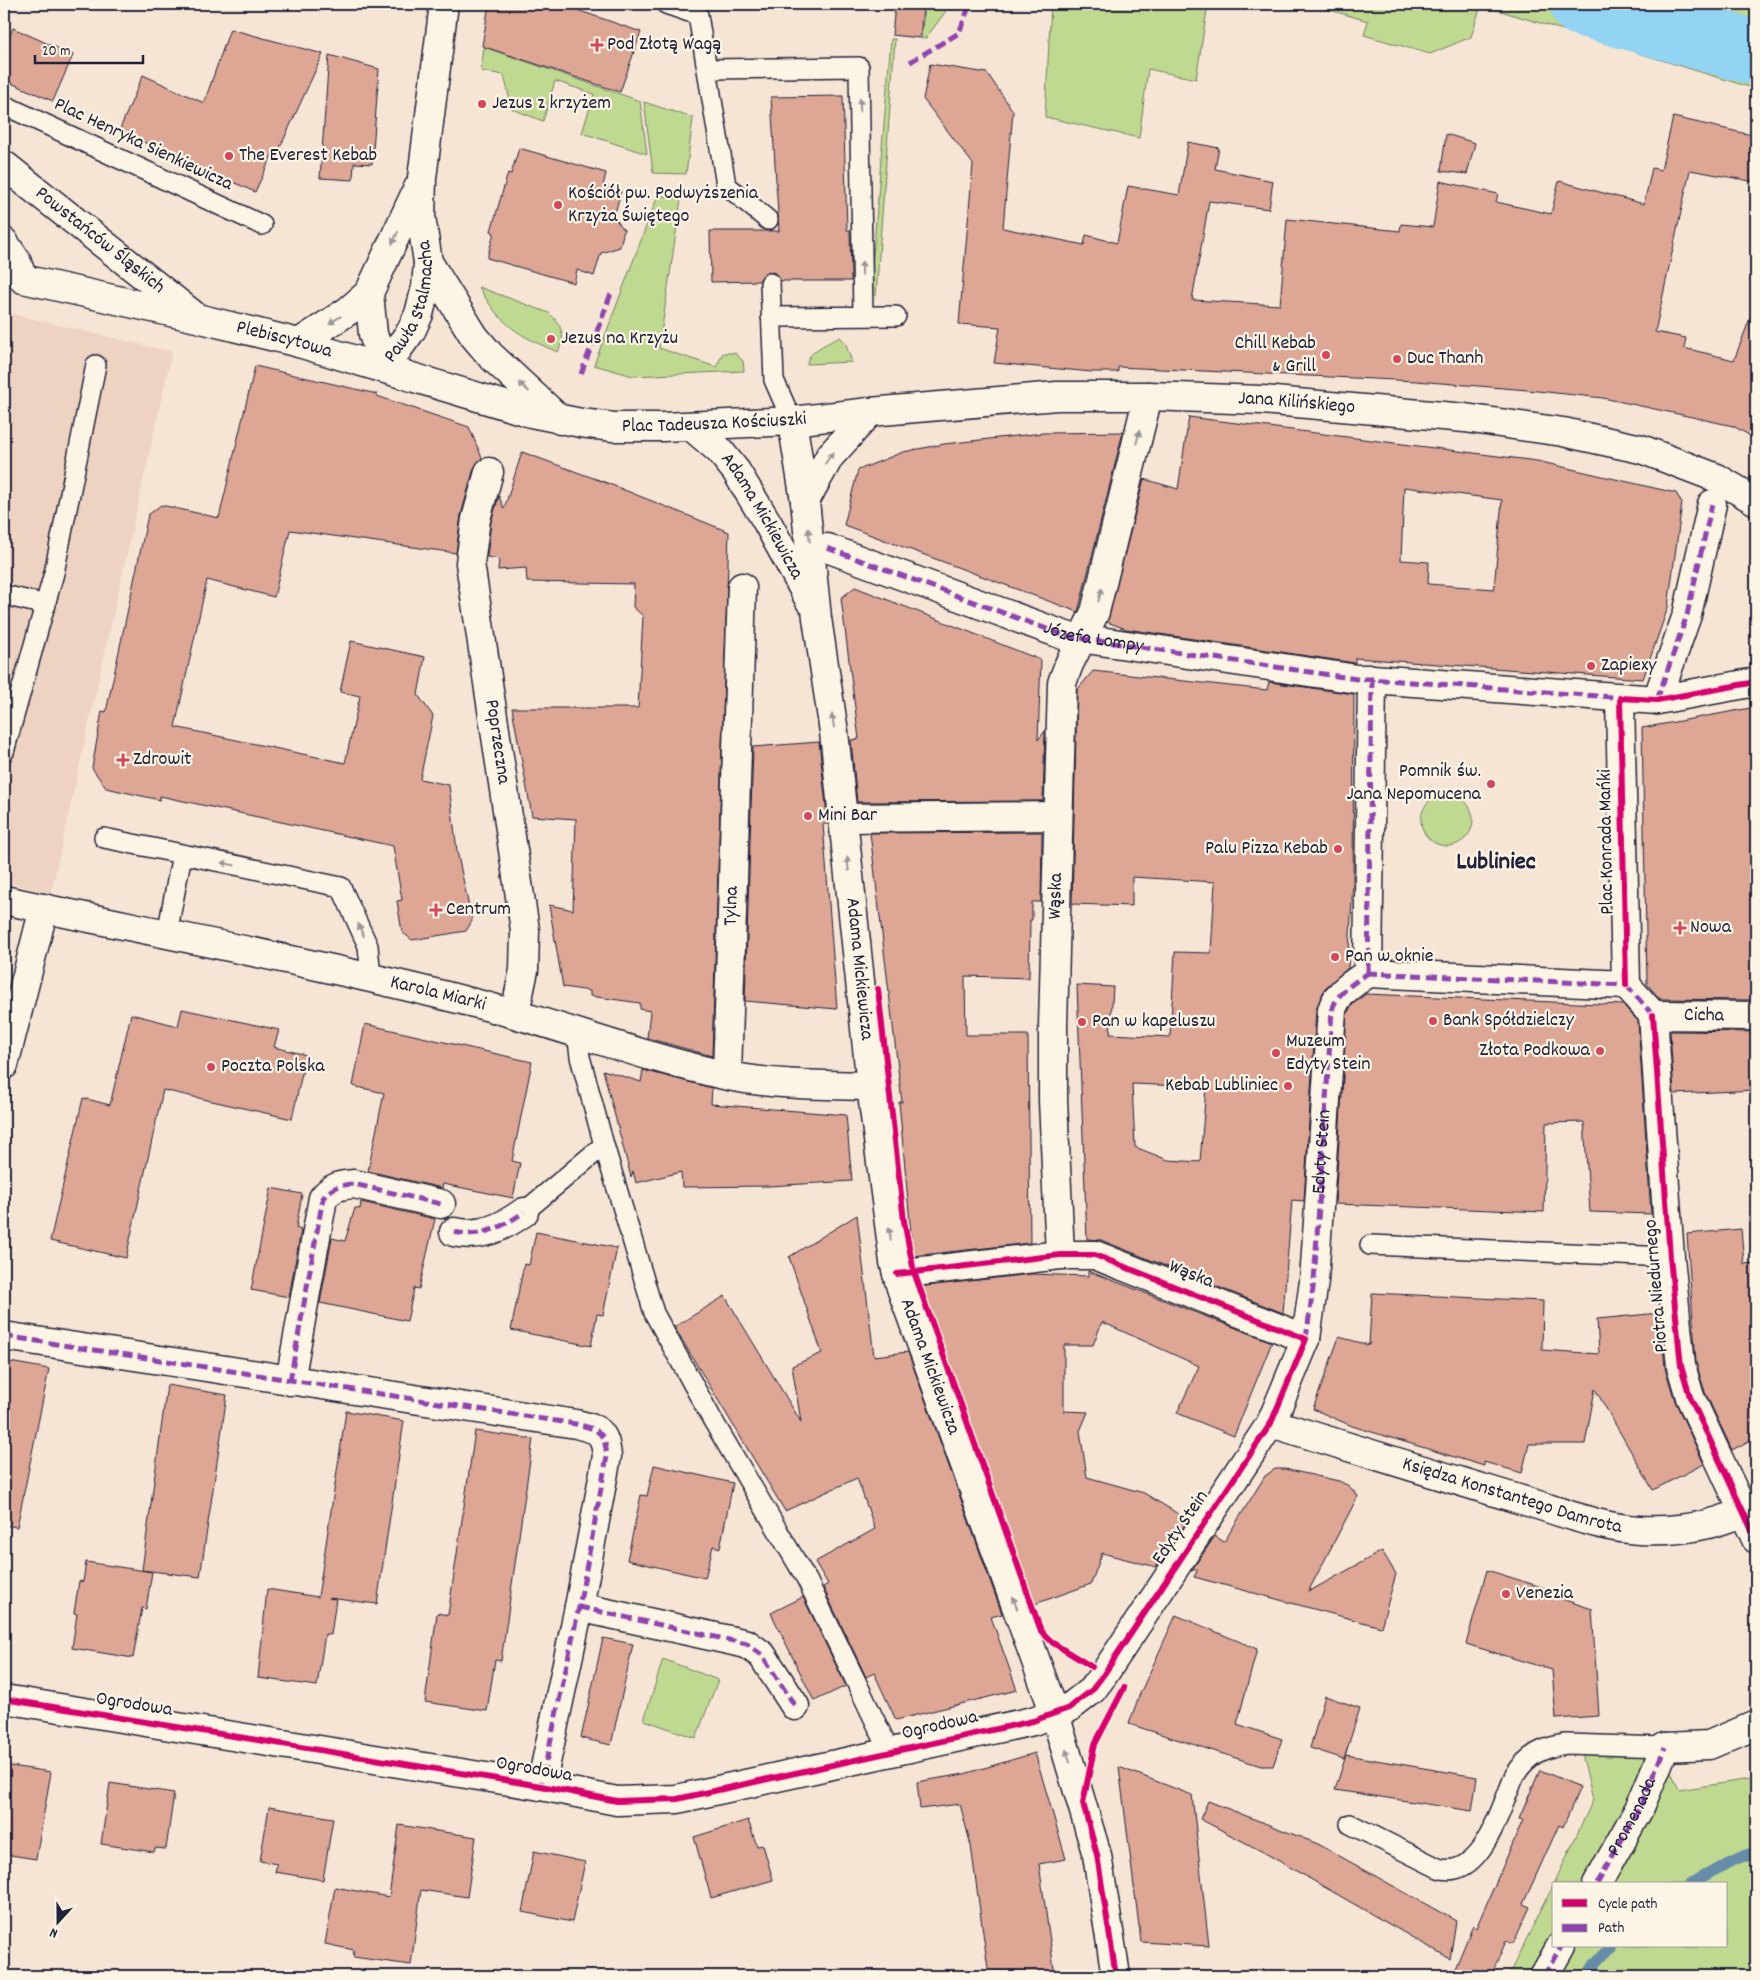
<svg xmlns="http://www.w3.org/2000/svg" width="1760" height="1980" viewBox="0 0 1760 1980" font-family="Dekko,sans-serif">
	<rect width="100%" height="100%" fill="#f6e5d5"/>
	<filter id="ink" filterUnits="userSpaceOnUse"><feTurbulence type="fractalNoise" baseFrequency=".02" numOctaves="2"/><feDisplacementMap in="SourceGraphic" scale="10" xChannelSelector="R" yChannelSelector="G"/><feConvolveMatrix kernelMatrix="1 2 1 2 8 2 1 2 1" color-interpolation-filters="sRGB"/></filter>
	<g filter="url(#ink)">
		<path fill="#eed2c2" d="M4 312 172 352 51 893 4 882Z"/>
		<path fill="#c0d990" stroke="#717e66" d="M925 4H951L926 38 921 39Z
			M1051 4H1208L1196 79 1148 69 1139 138 1045 117Z
			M1308 4H1534L1756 66V89L1481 5 1471 37 1430 54 1364 35 1368 21Z
			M1613 4H1756V45Z
			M891 39H895L876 296 870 292Z
			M484 47 640 101 647 154 582 133 594 94 555 81 543 121 512 109 504 75 481 71Z
			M644 102 693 118 686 174 653 173Z
			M658 195 681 199 659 348 716 367 723 353H735L743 361 744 371 633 376 594 365Z
			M479 287 549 313C562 325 566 336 558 352 519 336 500 325 479 287Z
			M840 337 845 342 852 362 807 364C808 350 829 343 840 337Z
			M1421 820a26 26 0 1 1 52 0a26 26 0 1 1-52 0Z
			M663 1659 718 1680 696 1738 644 1720Z
			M1581 1749 1638 1754 1666 1760 1679 1790 1756 1778V1976H1508L1554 1884V1946H1726V1884H1554L1593 1800Z"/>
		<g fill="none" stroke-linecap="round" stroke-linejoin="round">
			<path stroke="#668caa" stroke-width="11" d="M1690 1884 1728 1863 1756 1851
				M1587 1976 1596 1962 1611 1946"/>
			<path stroke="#93d3f4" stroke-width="65" d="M1582 4 1756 53"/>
		</g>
		<path fill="#dda695" stroke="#22223b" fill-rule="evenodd" d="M489 4H560L641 32 620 92 482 46Z
			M895 5 923 8 920 38 892 35Z
			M13 28 73 55 53 101 4 80V49Z
			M230 29 323 54 278 152 274 151 255 192 119 131 143 75 204 103Z
			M329 55 379 69 372 164 354 163 353 180 320 178Z
			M930 64 987 73 1013 111 1003 228 1084 245 1086 235 1117 243 1128 186 1179 195 1188 142 1219 148 1215 169 1273 181 1269 209 1209 201 1192 300 1280 305 1287 219 1400 231 1401 224 1433 227 1440 181 1498 194 1496 202 1551 214 1559 181 1644 204 1652 168 1661 170 1673 117 1756 136V182L1690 170 1655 332 1686 338 1684 348 1734 360 1754 308 1756 309V439L1733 426 1692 417 1603 398 1528 390 1416 381 1118 367V372H1092L994 363 1000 327 959 324 973 164 923 99Z
			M843 96 847 230H850L851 281H781L776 273 770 272 764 274 759 281 711 282 710 231H779L771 97Z
			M1446 134 1475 143 1467 174 1441 171Z
			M519 148 606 173 603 186 621 191 614 217 624 230 620 247 601 253 594 276 577 270 574 283 487 258 494 233 491 231 508 173 511 174Z
			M255 366 377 394V396L469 427 482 458 474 468 461 515 456 553 290 530 274 597 207 580 175 727 345 763 360 696 340 692 351 641 425 657 418 695 433 716 420 779 449 785 457 851 472 921 466 931 412 940 402 932 397 901 402 900 393 846 160 796V800L106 788 92 768 102 711 106 712 148 515 161 505 219 518Z
			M1189 417 1537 461 1676 493 1682 503 1668 607 1643 679 1355 658V663L1126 629 1107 622 1144 479 1178 489ZM1404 487 1502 500 1494 589 1428 584 1429 562 1401 560Z
			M1123 432 1078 612 844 525 858 470 903 452 944 444 1043 433Z
			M522 452 607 483 729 532 712 1056 647 1038 650 1011 640 1009V1003L590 996V991L563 987 549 905 573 910 576 819 532 816 512 708H638L643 616 633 607 634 584 527 582 526 568 498 570 499 559 487 557 491 522 499 496 504 509Z
			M855 587 1041 660 1038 740 1045 731 1043 801 857 802 851 740 859 739 841 598Z
			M1093 671 1267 690 1269 682 1354 694 1353 884 1348 968 1325 988 1316 1009 1304 1201 1292 1200 1283 1313 1101 1240 1087 1239 1077 985 1113 987 1110 1034 1170 1037 1175 952 1211 953 1215 882 1132 877V906L1072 904 1077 690ZM1132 1084 1206 1087 1200 1162 1168 1160 1135 1147Z
			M1756 707V1000L1660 999 1647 984 1642 728Z
			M819 742 828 824H823L837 1009 745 1001 753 747Z
			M1042 832 1041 902H1032V920H1030L1029 978 965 976 966 1035H1028L1030 1243 913 1256 899 1102H902L870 833Z
			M1366 994 1623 1005 1638 1021 1651 1214 1590 1212 1584 1122 1546 1123 1544 1212 1335 1204 1347 1013 1353 1004Z
			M182 1009 279 1030 274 1047 306 1055 292 1119 163 1090 126 1258 50 1241 83 1098 110 1105 131 1014 178 1026Z
			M365 1024 532 1062 512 1161 520 1163 513 1198 443 1184 442 1188 368 1171 384 1093 353 1086Z
			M1670 1031 1756 1032V1090L1674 1094Z
			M603 1070 641 1082 643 1070 712 1088 711 1104 846 1115 852 1181 769 1186 682 1187 681 1172 636 1183 633 1171 631 1177Z
			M271 1188 302 1194 296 1228 301 1230 289 1297 251 1290Z
			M361 1202 435 1219 419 1289 414 1288 407 1321 320 1303 332 1238 345 1241 355 1208 360 1209Z
			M857 1215 874 1356 908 1352 1002 1614 991 1617 1017 1690 896 1720 874 1673 866 1677 823 1587 828 1584 815 1562 875 1529 857 1478 785 1511 674 1327 725 1296 801 1422 792 1366 822 1353 789 1257Z
			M1741 1229 1744 1264 1756 1263V1437L1732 1450 1705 1392 1696 1363 1687 1234Z
			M536 1232 617 1248 603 1315 597 1314 591 1346 511 1330 524 1264 529 1265Z
			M1088 1271 1272 1342 1234 1436 1177 1413 1199 1366 1102 1322 1093 1345H1064V1411L1088 1412 1080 1431 1087 1477 1144 1493 1188 1520 1156 1567 1102 1553 1091 1584 1032 1605 917 1287 1031 1274 1088 1276Z
			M1372 1293 1543 1301 1542 1350 1599 1354 1597 1319 1660 1313 1665 1368 1675 1401 1704 1464 1653 1490 1595 1389 1585 1444H1529L1522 1473 1484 1462V1466L1352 1426 1313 1409 1339 1337 1369 1345Z
			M4 1361 49 1369 17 1527 4 1525Z
			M167 1385 227 1395 200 1577 142 1570Z
			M346 1411 404 1421 377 1604 329 1598 336 1599 331 1635 325 1634 317 1686 258 1678 267 1589 318 1597Z
			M475 1431 533 1439 501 1661 495 1660 487 1711 425 1702 437 1613 448 1615Z
			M654 1465 733 1483 720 1548 713 1546 705 1578 627 1560 641 1495 647 1496Z
			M1275 1469H1285L1339 1481 1349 1486 1358 1496 1308 1592 1382 1551 1396 1574 1381 1627 1194 1577 1198 1569 1191 1571 1215 1536 1224 1542 1265 1476Z
			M86 1562 152 1572 146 1609 142 1608 133 1658 72 1648 77 1614 74 1613 79 1581 83 1582Z
			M1487 1570 1551 1590 1550 1595 1592 1609 1599 1716 1556 1719 1552 1670 1466 1644Z
			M803 1597 846 1686 814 1701 771 1613Z
			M1176 1615 1257 1649 1237 1724 1282 1739 1273 1766H1261L1129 1724 1139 1696Z
			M603 1638 633 1644 611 1745 581 1738Z
			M1325 1696 1360 1708 1344 1759 1310 1748Z
			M1035 1753 1066 1859 1039 1864 1055 1976H989L971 1846 960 1804 920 1809 917 1782 964 1774Z
			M1346 1755 1477 1777 1472 1811 1335 1790Z
			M4 1765 51 1772 36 1859 4 1854Z
			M1119 1767 1192 1795 1209 1946 1141 1942Z
			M1540 1770 1580 1787 1563 1827 1559 1825 1523 1904 1530 1907 1513 1944 1506 1941 1491 1976H1452L1471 1930 1473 1926 1476 1928 1523 1820 1519 1819Z
			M110 1783 174 1793 166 1849 155 1848 154 1852 101 1844Z
			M1208 1801 1318 1844 1456 1921 1450 1959 1265 1853 1200 1819Z
			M269 1807 333 1818 323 1880 275 1872 277 1864 260 1861Z
			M748 1820 757 1846 763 1845 773 1880 711 1898 694 1837Z
			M399 1825 476 1837 467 1897 421 1890 411 1965 353 1957 354 1950 325 1944 335 1887 389 1897Z
			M534 1851 585 1862 572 1922 522 1912Z"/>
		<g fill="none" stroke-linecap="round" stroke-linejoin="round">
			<defs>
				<path id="service" d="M666 4 698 15 726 185 768 220
					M709 69 859 67 863 316
					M4 105 262 225
					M770 283 774 380 792 421
					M771 317 896 316
					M4 595 46 605
					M4 752 54 573 96 365
					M104 838 182 854
					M167 934 182 854 341 887 368 946 371 977
					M577 1031 580 1057 604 1145 654 1313 712 1419 807 1580 891 1754
					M524 1212 604 1145
					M1370 1245 1670 1257
					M1350 1824 1438 1868C1482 1882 1501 1806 1515 1775 1527 1755 1544 1747 1566 1744L1665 1747"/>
				<g id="pedestrian">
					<path d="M827 548 1066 636 1357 679H1372"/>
					<path d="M1620 698 1626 985"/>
					<path d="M1657 700 1687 615 1712 504"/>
					<path d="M1368 973 1372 679 1657 700 1756 682"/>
					<path d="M1368 973 1626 985"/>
					<path d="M1626 985 1653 1015"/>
					<path id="s1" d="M1306 1339 1314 1281 1332 1010C1337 992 1353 984 1368 973"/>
					<path d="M1597 1884 1640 1807 1665 1747"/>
					<path d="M1544 1976 1561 1946"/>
				</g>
				<g id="minor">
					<path id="s2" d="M489 472 476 519 470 563 525 930 524 970 515 1013"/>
					<path d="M843 818 1058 816"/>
					<path id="s3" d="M4 900C158 933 313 962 466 1001 553 1022 637 1056 724 1075 771 1085 822 1085 871 1086"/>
					<path d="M1756 1016 1653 1015 1670 1257 1681 1366 1690 1397 1756 1539"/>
					<path d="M4 1065 44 908"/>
					<path id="s4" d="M727 1075 742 587"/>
					<path d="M454 1232C481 1238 503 1227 524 1212"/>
					<path id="s5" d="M1060 1255 1053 1100V1026L1062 683 1069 664 1095 612 1148 396"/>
					<path d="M4 1336 576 1424C599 1430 604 1430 607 1456L579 1607 541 1786"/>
					<path d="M290 1381 323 1198C332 1187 340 1185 354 1184L441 1204"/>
					<path id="s6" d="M1271 1423C1356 1449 1440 1476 1525 1501 1562 1512 1601 1528 1639 1530 1679 1532 1721 1525 1756 1505"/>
					<path d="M579 1607 747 1644 762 1655 795 1706"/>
					<path d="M4 1699 541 1786 617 1801 677 1799 1033 1721 1069 1708 1092 1690 1104 1674 1271 1423 1306 1339 1095 1255H1060L897 1274"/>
					<path d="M1665 1747 1709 1745 1756 1725"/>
				</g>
				<g id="tertiary">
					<path d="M428 262 474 336 490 355 560 420"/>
					<path d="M299 343 348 311 369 293"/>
					<path id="s7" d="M384 368 411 331 419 314 426 287 428 262 421 217 422 178 444 4"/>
					<path d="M384 368 373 334 369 293 418 188"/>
					<path id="s8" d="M792 421 805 501 817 618 834 732 871 1086 894 1262 901 1288 1055 1714 1097 1855 1116 1976"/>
					<path id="s9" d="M691 426 719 450 736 471 767 522 810 601"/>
					<path d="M805 501 830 456 870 412"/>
				</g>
				<g id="secondary">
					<path id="s10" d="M4 165 192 314"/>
					<path id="s11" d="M4 242 16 260 23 279 197 318 299 343 531 413 581 423 613 427H663L792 421 870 412 1057 396H1148L1262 400 1465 418 1563 432 1641 449 1717 478 1756 501"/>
				</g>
			</defs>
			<use href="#service" stroke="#22223b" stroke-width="22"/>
			<use href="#pedestrian" stroke="#22223b" stroke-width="31"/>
			<use href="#minor" stroke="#22223b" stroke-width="31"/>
			<use href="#tertiary" stroke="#22223b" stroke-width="31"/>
			<use href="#secondary" stroke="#22223b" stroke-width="31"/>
			<use href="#service" stroke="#fcf5e5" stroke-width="19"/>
			<use href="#pedestrian" stroke="#fcf5e5" stroke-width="28"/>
			<use href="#minor" stroke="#fcf5e5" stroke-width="28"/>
			<use href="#tertiary" stroke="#fcf5e5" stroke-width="28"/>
			<use href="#secondary" stroke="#fcf5e5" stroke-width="28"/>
			<g stroke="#8e44ad" stroke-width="5" stroke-dasharray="10 5" stroke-linecap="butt">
				<path d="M910 62 959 33 970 4"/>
				<path d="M581 374 612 291"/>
				<path id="s12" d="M827 548 1066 636 1357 679H1372"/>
				<path d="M1657 700 1687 615 1712 504"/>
				<path d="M1368 973 1372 679 1625 698"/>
				<path d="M1368 973 1626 985"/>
				<path d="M1626 985 1653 1015"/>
				<path d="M454 1232C481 1238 503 1227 524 1212"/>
				<path d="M4 1336 576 1424C599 1430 604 1430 607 1456L579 1607 541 1786"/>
				<path d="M1306 1339 1314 1281 1332 1010C1337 992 1353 984 1368 973"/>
				<path d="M290 1381 323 1198C332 1187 340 1185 354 1184L441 1204"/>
				<path d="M579 1607 747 1644 762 1655 795 1706"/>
				<path id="s13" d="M1597 1884 1640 1807 1665 1747"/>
				<path d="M1544 1976 1561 1946"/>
			</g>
			<defs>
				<path id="cycleway" d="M1626 985 1620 698 1657 700 1756 682
					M878 989 904 1221 914 1272 1041 1631 1053 1643 1092 1667
					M1653 1015 1670 1257 1681 1366 1690 1397 1756 1539
					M4 1699 541 1786 617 1801 677 1799 1033 1721 1069 1708 1092 1690 1104 1674 1271 1423 1306 1339 1095 1255H1060L897 1274
					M1116 1976 1097 1855 1083 1803 1095 1744 1124 1688"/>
			</defs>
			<use href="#cycleway" stroke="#fcf5e5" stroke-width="9"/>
			<use href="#cycleway" stroke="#d6006c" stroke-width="6"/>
		</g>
		<defs><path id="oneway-solid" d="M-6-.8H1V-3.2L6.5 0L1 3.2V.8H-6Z" transform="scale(1.25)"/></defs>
		<g fill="#9a9698">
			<use href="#oneway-solid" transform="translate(860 105) rotate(-91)"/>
			<use href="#oneway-solid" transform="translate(395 238) rotate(115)"/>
			<use href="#oneway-solid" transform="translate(862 268) rotate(-91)"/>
			<use href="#oneway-solid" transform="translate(335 320) rotate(147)"/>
			<use href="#oneway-solid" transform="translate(524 387) rotate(-137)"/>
			<use href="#oneway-solid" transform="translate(1138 437) rotate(-76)"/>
			<use href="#oneway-solid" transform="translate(829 458) rotate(-56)"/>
			<use href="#oneway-solid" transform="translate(809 535) rotate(-96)"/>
			<use href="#oneway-solid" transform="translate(1100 595) rotate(-76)"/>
			<use href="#oneway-solid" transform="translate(833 721) rotate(-99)"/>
			<use href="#oneway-solid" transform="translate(228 864) rotate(-168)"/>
			<use href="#oneway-solid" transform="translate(848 864) rotate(-96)"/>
			<use href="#oneway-solid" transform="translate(361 930) rotate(-114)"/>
			<use href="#oneway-solid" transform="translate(890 1234) rotate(-98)"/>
			<use href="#oneway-solid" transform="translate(1015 1603) rotate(-110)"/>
			<use href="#oneway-solid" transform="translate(1068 1756) rotate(-108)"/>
		</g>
	</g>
	<g fill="#d1495b" stroke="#fcf5e5" stroke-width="2">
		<path d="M594.5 37.5h5v5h5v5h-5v5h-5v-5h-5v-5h5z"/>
		<circle cx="482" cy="104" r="5"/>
		<circle cx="229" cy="156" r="5"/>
		<circle cx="558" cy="205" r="5"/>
		<circle cx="551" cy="339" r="5"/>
		<circle cx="1326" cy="355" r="5"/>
		<circle cx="1397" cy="359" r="5"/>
		<circle cx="1591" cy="666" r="5"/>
		<path d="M120.5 752.5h5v5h5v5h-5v5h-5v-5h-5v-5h5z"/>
		<circle cx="1491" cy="784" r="5"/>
		<circle cx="808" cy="816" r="5"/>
		<circle cx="1338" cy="849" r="5"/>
		<path d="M433.5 902.5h5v5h5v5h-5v5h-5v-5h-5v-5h5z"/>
		<path d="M1677.5 920.5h5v5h5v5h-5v5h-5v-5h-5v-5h5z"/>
		<circle cx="1335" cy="957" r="5"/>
		<circle cx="1433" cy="1021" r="5"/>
		<circle cx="1082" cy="1022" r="5"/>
		<circle cx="1600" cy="1051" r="5"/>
		<circle cx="1276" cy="1053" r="5"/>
		<circle cx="211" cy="1067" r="5"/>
		<circle cx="1288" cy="1086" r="5"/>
		<circle cx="1506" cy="1594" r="5"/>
	</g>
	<g text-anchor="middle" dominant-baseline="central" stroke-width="4.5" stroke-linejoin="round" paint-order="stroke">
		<g font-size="20" fill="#22223b" stroke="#fcf5e5" text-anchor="start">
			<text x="607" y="45">Pod Złotą Wagą</text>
			<text x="492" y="104">Jezus z krzyżem</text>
			<text x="239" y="156">The Everest Kebab</text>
			<text x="568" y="194">Kościół pw. Podwyższenia<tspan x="568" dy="23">Krzyża Świętego</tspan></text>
			<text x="561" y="339">Jezus na Krzyżu</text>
			<text x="1316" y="344" text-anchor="end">Chill Kebab<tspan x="1316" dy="23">&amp; Grill</tspan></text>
			<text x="1407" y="359">Duc Thanh</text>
			<text x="1601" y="666">Zapiexy</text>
			<text x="133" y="760">Zdrowit</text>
			<text x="1481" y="772" text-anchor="end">Pomnik św.<tspan x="1481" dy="23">Jana Nepomucena</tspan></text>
			<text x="818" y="816">Mini Bar</text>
			<text x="1328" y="849" text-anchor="end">Palu Pizza Kebab</text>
			<text x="446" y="910">Centrum</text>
			<text x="1690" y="928">Nowa</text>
			<text x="1345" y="957">Pan w oknie</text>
			<text x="1443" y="1021">Bank Spółdzielczy</text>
			<text x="1092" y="1022">Pan w kapeluszu</text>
			<text x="1286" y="1042">Muzeum<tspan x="1286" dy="23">Edyty Stein</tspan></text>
			<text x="1590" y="1051" text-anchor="end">Złota Podkowa</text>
			<text x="221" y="1067">Poczta Polska</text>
			<text x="1278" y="1086" text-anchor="end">Kebab Lubliniec</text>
			<text x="1516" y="1594">Venezia</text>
		</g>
		<g font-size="20" fill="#22223b" stroke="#fcf5e5">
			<text transform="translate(143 145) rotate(25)">Plac Henryka Sienkiewicza</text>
			<text stroke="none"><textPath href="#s10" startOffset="122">Powstańców Śląskich</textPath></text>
			<text stroke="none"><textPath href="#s7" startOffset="74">Pawła Stalmacha</textPath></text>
			<text stroke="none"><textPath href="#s11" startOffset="310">Plebiscytowa</textPath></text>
			<text stroke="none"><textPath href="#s11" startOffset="1336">Jana Kilińskiego</textPath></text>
			<text stroke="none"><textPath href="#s11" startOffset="752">Plac Tadeusza Kościuszki</textPath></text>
			<text stroke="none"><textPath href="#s9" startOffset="116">Adama Mickiewicza</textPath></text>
			<text stroke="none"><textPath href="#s12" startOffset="282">Józefa Lompy</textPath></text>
			<text stroke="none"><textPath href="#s2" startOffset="274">Poprzeczna</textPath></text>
			<text transform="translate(1607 842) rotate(-91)">Plac Konrada Mańki</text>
			<text stroke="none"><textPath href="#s5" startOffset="359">Wąska</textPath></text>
			<text stroke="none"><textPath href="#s4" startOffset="169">Tylna</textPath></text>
			<text stroke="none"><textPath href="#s8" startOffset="552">Adama Mickiewicza</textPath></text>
			<text stroke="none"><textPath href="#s3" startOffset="444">Karola Miarki</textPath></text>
			<text transform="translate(1704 1016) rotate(1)">Cicha</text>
			<text stroke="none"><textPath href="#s1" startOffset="188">Edyty Stein</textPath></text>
			<text transform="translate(1191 1275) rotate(22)">Wąska</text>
			<text transform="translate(1657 1286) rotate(-95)">Piotra Niedurnego</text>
			<text stroke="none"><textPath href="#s8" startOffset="958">Adama Mickiewicza</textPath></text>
			<text stroke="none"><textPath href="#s6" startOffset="252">Księdza Konstantego Damrota</textPath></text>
			<text transform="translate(1181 1528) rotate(-56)">Edyty Stein</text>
			<text transform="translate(134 1705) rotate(9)">Ogrodowa</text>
			<text transform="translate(940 1726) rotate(-13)">Ogrodowa</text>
			<text transform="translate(534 1770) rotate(10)">Ogrodowa</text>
			<text stroke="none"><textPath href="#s13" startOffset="76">Promenada</textPath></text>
		</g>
		<g font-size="25" font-weight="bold" fill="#22223b" stroke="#fcf5e5">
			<text x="1496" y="863">Lubliniec</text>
		</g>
	</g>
	<rect width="1760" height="1980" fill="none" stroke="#fcf5e5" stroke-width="20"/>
	<rect x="10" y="10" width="1740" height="1960" fill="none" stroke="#22223b" stroke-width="2" filter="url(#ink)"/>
	<rect x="1552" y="1882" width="175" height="65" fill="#fcf5e5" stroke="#a5a1a1"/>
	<rect x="1562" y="1899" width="25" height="8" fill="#d6006c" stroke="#a5a1a1"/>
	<text x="1598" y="1908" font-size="15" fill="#22223b">Cycle path</text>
	<rect x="1562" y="1924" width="25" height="8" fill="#8e44ad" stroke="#a5a1a1"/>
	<text x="1598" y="1932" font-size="15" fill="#22223b">Path</text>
	<g transform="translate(58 1922) rotate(201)" stroke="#fcf5e5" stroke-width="4" paint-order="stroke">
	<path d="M0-4L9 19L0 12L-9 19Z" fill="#22223b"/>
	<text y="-8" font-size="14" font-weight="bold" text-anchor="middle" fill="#22223b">N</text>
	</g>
	<path d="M35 55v8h108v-8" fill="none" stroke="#22223b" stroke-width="2.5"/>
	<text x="42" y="55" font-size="15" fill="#22223b" stroke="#fcf5e5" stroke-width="4" paint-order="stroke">20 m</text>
</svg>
